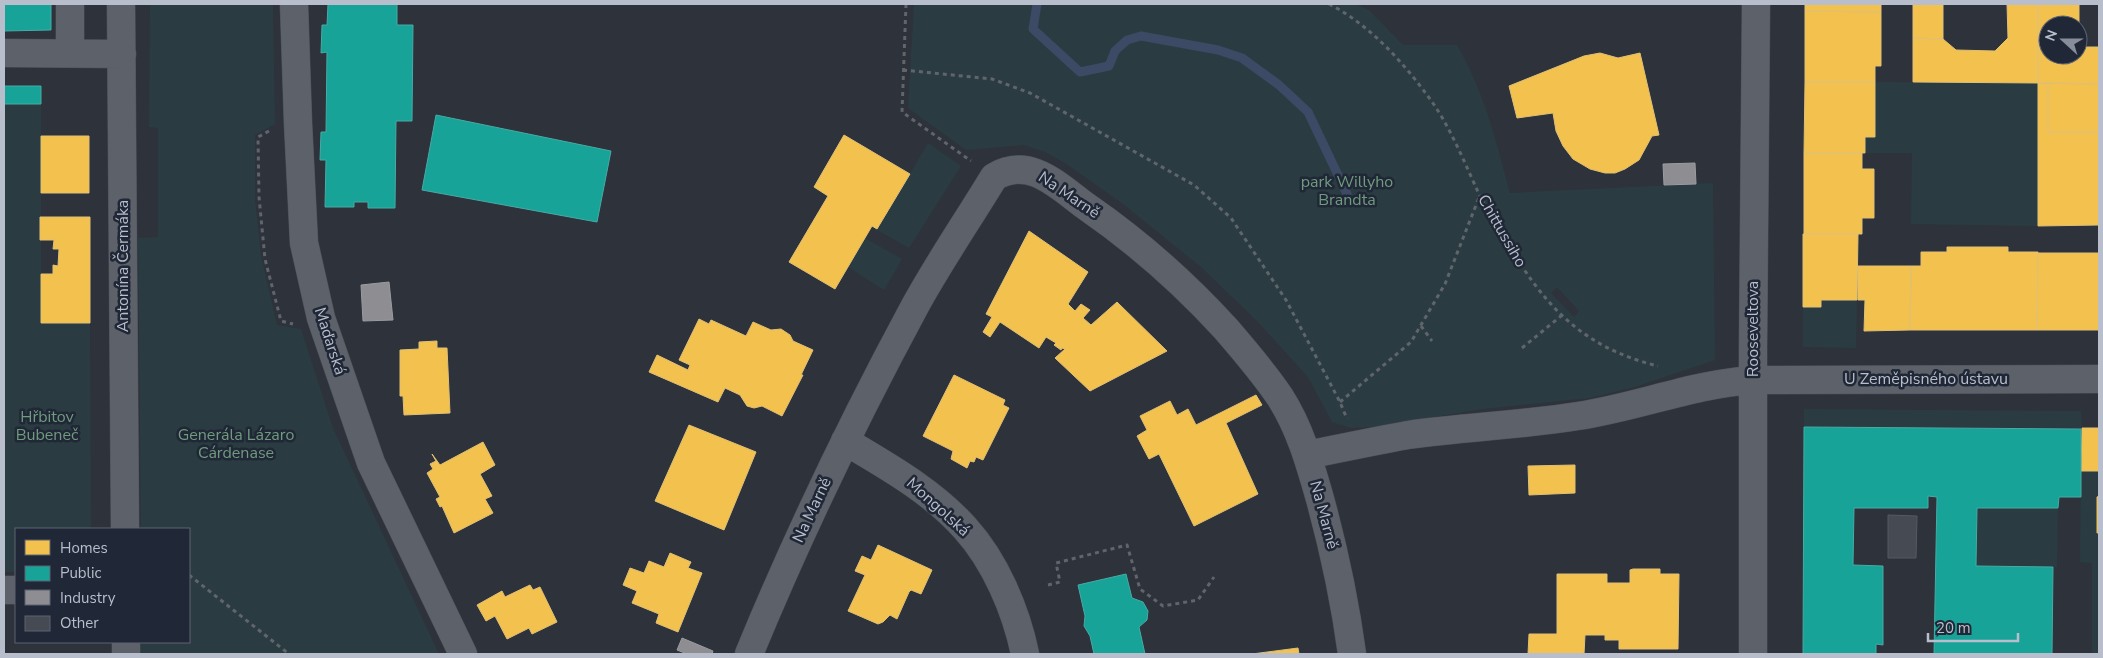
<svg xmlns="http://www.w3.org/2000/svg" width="2103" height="658" viewBox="0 0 2103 658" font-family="'Nunito Sans',sans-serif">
	<rect width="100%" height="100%" fill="#2d323b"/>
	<path fill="#2a3c41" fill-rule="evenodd" d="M150 4H273L275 124 255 135V199L261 256 277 325 301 329 333 428 439 654H140L141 642H189V529H141L138 238 158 237V128L149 127Z
		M914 4H1355L1369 10 1403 45H1457C1484 91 1496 141 1510 193L1713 183 1715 360 1635 387 1590 398 1483 409 1373 427 1351 428 1332 422 1308 377 1258 322 1201 267 1123 204 1065 163 1045 152 1024 145 966 150 908 108ZM1557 287 1579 311 1574 317 1551 293Z
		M1875 82 2038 83V226L1911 224 1912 153H1865V137H1875Z
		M4 104H41V323H90L91 529H16V572H4Z
		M928 143 961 166 909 248 877 230Z
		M865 238 902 259 884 290 848 267Z
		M1821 300H1857L1856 348 1803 347V307H1821Z
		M1804 409 2081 411 2082 428 1804 427Z
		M2081 471H2099L2097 533H2099V654H2092V563L2080 562Z
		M1977 508H2058L2057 567 1976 566Z"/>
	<path fill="#f2c14e" stroke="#e1c074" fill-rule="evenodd" d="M1805 4H1881V12L1805 11Z
		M1913 4H1943V39L1913 38Z
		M2007 4H2038V83L1913 82V38L1943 39 1956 50 1995 51 2008 38Z
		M2038 4H2079V47H2099V84L2038 83ZM2048 25H2078V55H2048Z
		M1805 11 1881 12V66H1875V82H1805Z
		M1600 53 1618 58 1640 53 1659 135 1652 136 1639 160 1625 169 1615 173H1605L1590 169 1573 159 1563 146 1556 131 1553 113 1517 118 1509 86 1584 56Z
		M1805 82H1875V137H1865V153H1804Z
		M2038 83H2048V132H2099V225L2038 226Z
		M2048 83 2099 84V132H2048Z
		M844 135 910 174 877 229 872 226 835 289 789 262 828 196 814 187Z
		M41 136H89V193H41Z
		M1804 153H1862V169H1874V218H1862V234H1804Z
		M40 217H90V323H41V274H53V265L58 266 59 249H53L54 240H40Z
		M1029 231 1088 272 1068 304 1075 311 1081 304 1090 310 1083 318 1091 325 1117 302 1167 351 1090 391 1055 358 1065 349 1062 348 1061 350 1054 345 1056 343 1046 337 1039 348 1000 322 990 337 983 332 992 317 986 314Z
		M1803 234H1858L1857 300H1821V307H1803Z
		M1947 247H2008V252H2038L2037 330H1910L1911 266H1921V252H1947Z
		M2038 253H2099V330H2037Z
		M1858 266H1911L1910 330 1864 331 1865 300H1858Z
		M699 319 709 324 711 320 746 336 753 322 771 330 781 329 790 335 793 341 813 350 801 375H803L782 416 762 406 754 408 747 406 740 395 725 388 718 402 649 372 657 355 688 370 690 365 679 360Z
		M437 341V348H447L450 413 404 415 403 396H400V350L419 349V342Z
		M954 375 1005 400 1003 405 1009 408 983 460 976 457 974 462 970 461 967 468 951 459 953 451 923 436Z
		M1256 395 1262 405 1226 423 1258 494 1194 526 1159 454 1149 459 1137 436 1147 430 1140 416 1170 401 1177 415 1188 409 1196 425Z
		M689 425 756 452 724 530 655 501Z
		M2082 428H2099V471H2081Z
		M483 442 495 465 480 474 492 496 485 499 493 513 454 533 442 506 440 507 436 499 440 497 427 473 433 469 430 464 436 461 432 454 440 465Z
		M1575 465V493L1529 495 1528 466Z
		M2099 496V533H2097V497Z
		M878 545 932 570 921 594 911 590 909 592 897 619 890 615 883 622 878 624 848 611 865 575 855 571 862 556 871 560Z
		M670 553 691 562 688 568 702 573 678 632 656 623 659 614 632 603 637 591 623 585 630 568 644 573 649 561 664 567Z
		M1633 569H1660V574H1679L1678 649H1619V640H1605V635H1585L1584 654H1528L1529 634H1557V574H1607V583H1630V570Z
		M530 585 533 590 540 587 557 622 532 634 529 628 507 639 495 616 486 621 477 605 502 591 505 597Z
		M1298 648 1299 654H1252Z"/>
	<path fill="#17a398" stroke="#47aba7" d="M4 4H51V30L4 31Z
		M328 4H397V25H413L412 121H396L395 208H368V202H354V207H325L326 160H320L321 132H326L327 52 321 53 322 25H327Z
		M4 86H41V104H4Z
		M436 115 611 151 597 222 422 190Z
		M1804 427 2081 429V497H2059L2058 508H1977L1976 566 2053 567 2052 654H1934L1937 497 1928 496V508H1854L1853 565 1883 566V645L1876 644V654H1803Z
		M1126 574 1132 598 1143 602 1148 611 1147 620 1139 627 1145 654H1094L1090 636 1084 626 1085 616 1078 585Z"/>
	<path fill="#8d8d92" stroke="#9a9ca3" d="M1695 163 1696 184 1664 185 1663 164Z
		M389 282 393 320 363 321 361 285Z
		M682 638 713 651 712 654H687L677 650Z"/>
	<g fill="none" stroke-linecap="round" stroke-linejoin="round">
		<path stroke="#3c4a65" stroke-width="9" d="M1037 4 1033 29 1080 72 1109 66 1115 51 1127 40 1141 36 1218 50 1242 58 1279 85 1308 112 1347 194"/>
	</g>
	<path fill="#464a52" stroke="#555a63" d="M1888 515 1917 516 1916 558H1888Z"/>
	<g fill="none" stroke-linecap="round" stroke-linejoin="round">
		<defs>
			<path id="minor" d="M70 4V53
				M121 4 125 529
				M294 4 298 123 304 243 321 318 371 463 463 654
				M4 53 122 54
				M845 441C887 466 932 491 965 528 995 561 1016 610 1025 654
				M1307 455C1341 448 1375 441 1408 435 1465 427 1522 425 1578 416 1638 407 1693 384 1753 380L2099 379
				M4 590H16
				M126 642V654
				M749 654C798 535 854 419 915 306 939 262 968 220 994 177 1030 155 1059 187 1087 207 1139 243 1184 283 1226 329 1245 351 1264 373 1280 397 1300 428 1310 464 1320 499 1334 550 1345 602 1352 654
				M1753 654V349L1756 4"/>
		</defs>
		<use href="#minor" stroke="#4b4e55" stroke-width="29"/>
		<path stroke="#60656c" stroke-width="3" stroke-dasharray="4 4" stroke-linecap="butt" d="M906 4 902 112 971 161
			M1329 4C1370 25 1403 62 1430 99 1450 126 1465 164 1479 194 1485 207 1494 220 1502 233 1540 301 1579 347 1658 366
			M903 70 992 79 1030 93 1194 185 1231 218 1286 300 1340 402 1347 419
			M269 131 258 137 259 197 265 259 281 321 293 324
			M1421 326 1432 341
			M1522 348 1561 316
			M1340 402 1411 342 1445 284 1480 195
			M189 575 289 654
			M1048 585 1060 582 1056 563 1127 545 1140 589 1163 606 1198 600 1214 577"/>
		<use href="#minor" stroke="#5d6169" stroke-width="28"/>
	</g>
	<g text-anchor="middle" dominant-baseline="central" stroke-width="5" stroke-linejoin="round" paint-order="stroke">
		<g font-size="16" fill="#709b7e" stroke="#202736">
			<text x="1347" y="182">park Willyho<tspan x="1347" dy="18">Brandta</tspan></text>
			<text x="47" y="417">Hřbitov<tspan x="47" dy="18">Bubeneč</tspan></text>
			<text x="236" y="435">Generála Lázaro<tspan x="236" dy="18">Cárdenase</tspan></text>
		</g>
		<g font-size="16" fill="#b8becb" stroke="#202736">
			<text transform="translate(1069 195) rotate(34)">Na Marně</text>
			<text transform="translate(1502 231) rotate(60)">Chittussiho</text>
			<text transform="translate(123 266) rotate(-90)">Antonína Čermáka</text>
			<text transform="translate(1753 329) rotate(-90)">Rooseveltova</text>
			<text transform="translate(330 341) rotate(72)">Maďarská</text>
			<text x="1926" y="379">U Zeměpisného ústavu</text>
			<text transform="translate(938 507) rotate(42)">Mongolská</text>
			<text transform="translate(812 510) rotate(-65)">Na Marně</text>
			<text transform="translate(1324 515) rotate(75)">Na Marně</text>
		</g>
	</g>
	<rect width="2103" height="658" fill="none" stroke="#b8becb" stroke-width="10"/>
	<rect x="15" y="528" width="175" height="115" fill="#202736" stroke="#5d6372"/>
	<rect x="25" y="540" width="25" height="15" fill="#f2c14e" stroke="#5d6372"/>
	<text x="60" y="553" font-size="15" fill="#b8becb">Homes</text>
	<rect x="25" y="566" width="25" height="15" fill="#17a398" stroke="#5d6372"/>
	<text x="60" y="578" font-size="15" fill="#b8becb">Public</text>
	<rect x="25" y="590" width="25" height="15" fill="#8d8d92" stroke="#5d6372"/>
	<text x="60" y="603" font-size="15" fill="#b8becb">Industry</text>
	<rect x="25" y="616" width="25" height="15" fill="#464a52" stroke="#5d6372"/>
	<text x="60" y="628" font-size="15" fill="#b8becb">Other</text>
	<g transform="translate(2063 40) rotate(291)"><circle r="24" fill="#202736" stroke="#5d6372"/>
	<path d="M0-4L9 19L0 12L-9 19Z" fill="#878d99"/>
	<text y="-8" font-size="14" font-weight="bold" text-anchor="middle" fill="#b8becb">N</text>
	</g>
	<path d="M1928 633v8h90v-8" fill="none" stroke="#b8becb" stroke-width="2.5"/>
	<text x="1936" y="633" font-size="15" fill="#b8becb" stroke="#202736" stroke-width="4" paint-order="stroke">20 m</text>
</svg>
